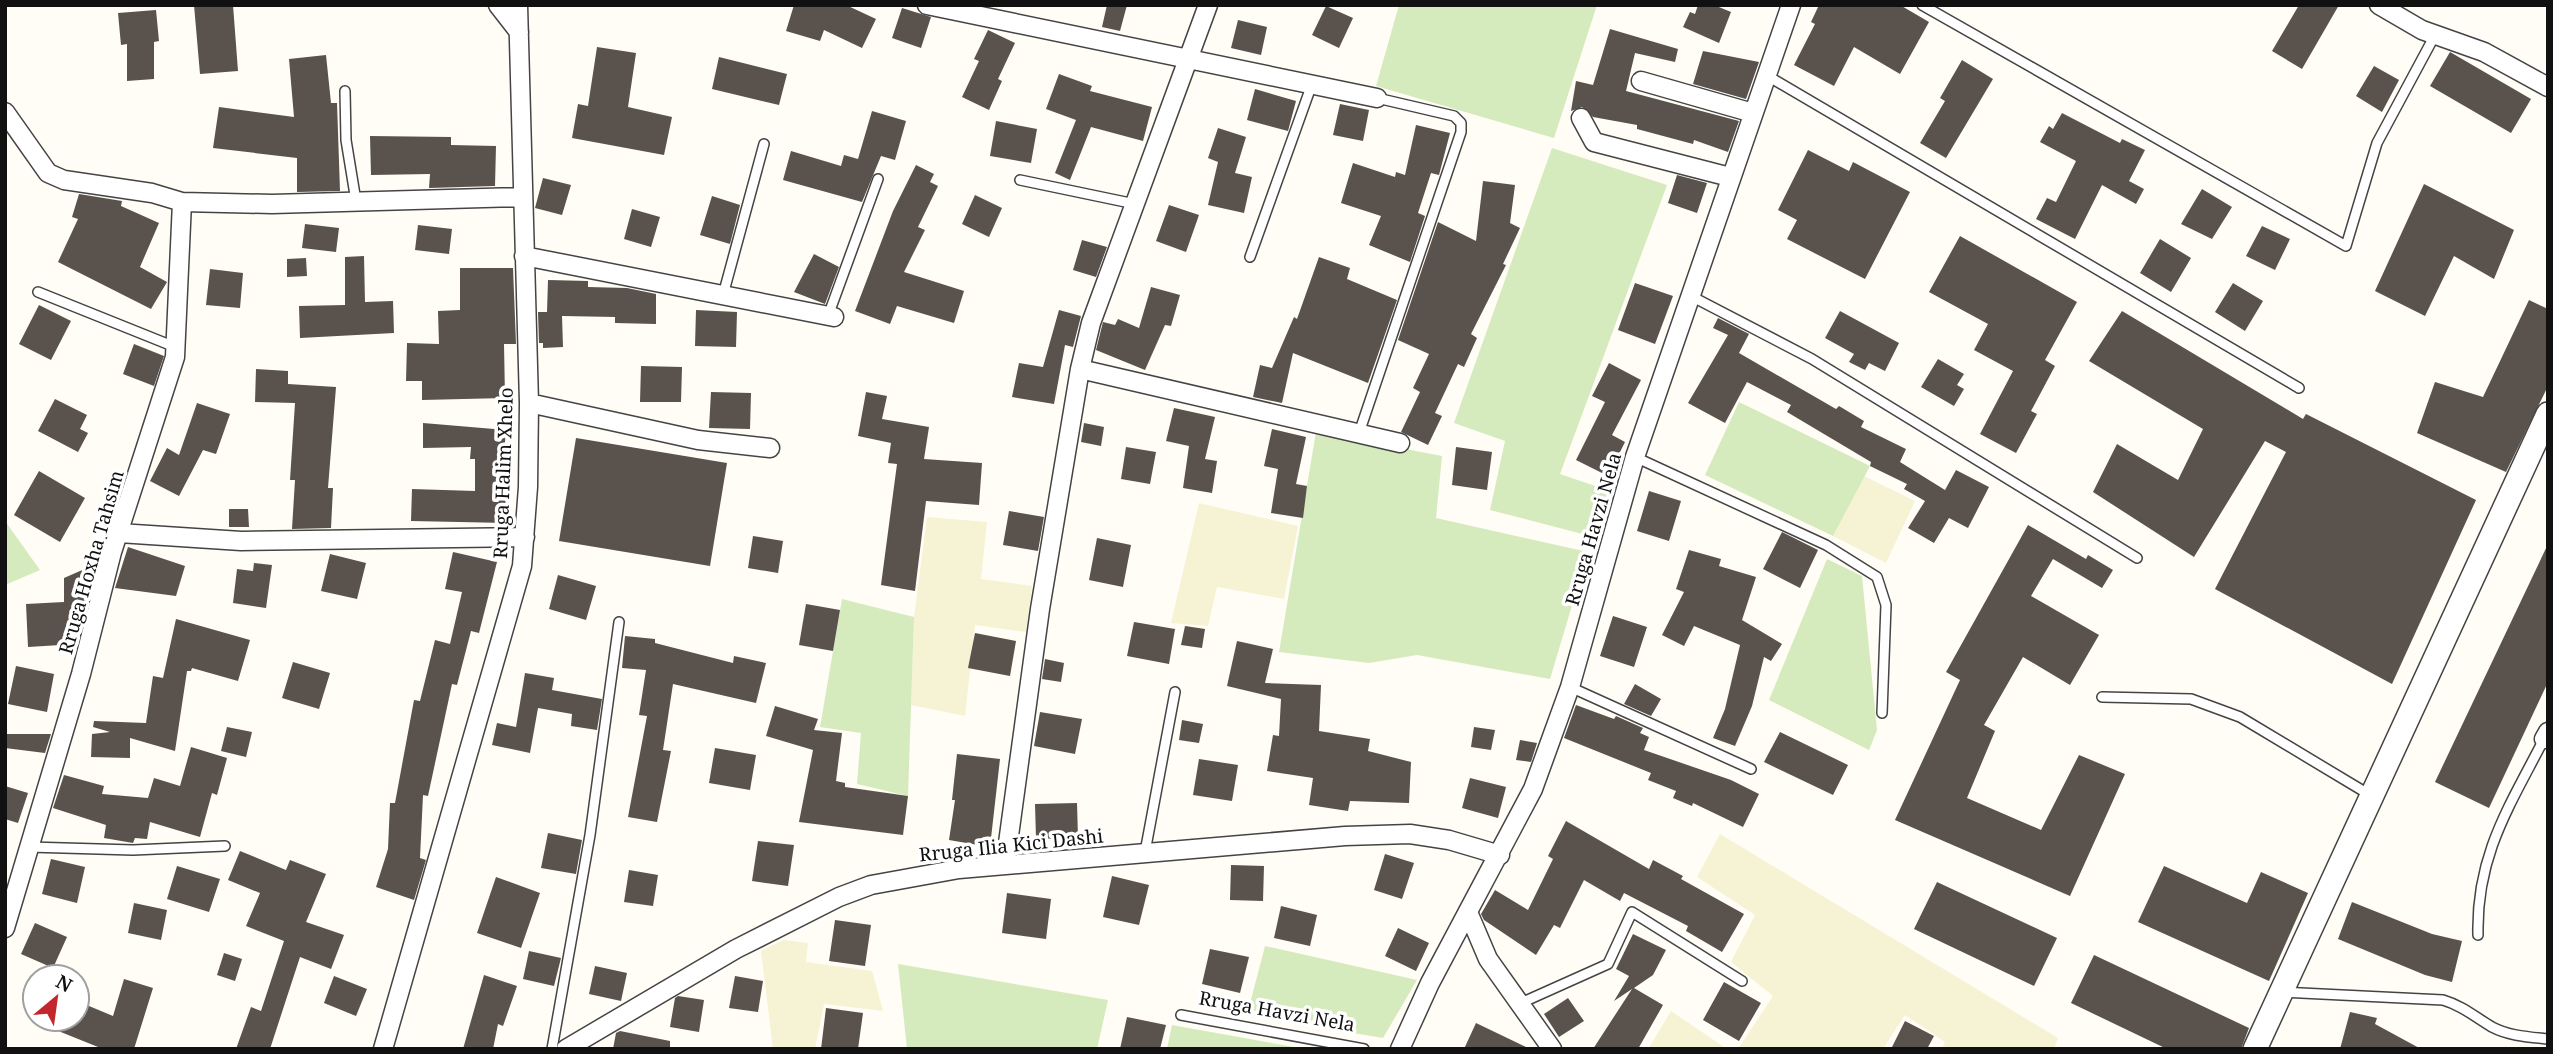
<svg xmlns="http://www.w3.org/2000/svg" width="2553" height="1054" viewBox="0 0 2553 1054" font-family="'Noto Serif',serif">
	<rect width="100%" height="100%" fill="#fffdf5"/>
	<path fill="#f6f3d4" d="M1864 476 1915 501 1886 563 1833 536Z
		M1199 503 1298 526 1284 599 1217 587 1208 626 1171 623Z
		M927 517 987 522 981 579 1032 586 1026 632 975 625 965 716 911 705 914 617Z
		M1720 834 2058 1038 2054 1049H1942L1945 1042 1905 1015 1883 1049H1738L1773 996 1731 962 1755 915 1697 877Z
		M783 940 808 943 806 962 872 971 883 1011 824 1004 815 1049H773L761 951Z
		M1671 1011 1727 1049H1648Z"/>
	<path fill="#d5ebbd" d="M1399 5H1597L1554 138 1376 86Z
		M1552 148 1667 185 1560 474 1613 492 1594 537 1490 510 1505 441 1454 423Z
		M1739 402 1870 466 1833 536 1705 475Z
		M1316 432 1442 456 1436 518 1588 552 1550 679 1417 655 1369 663 1279 652Z
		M5 521 40 570 5 585Z
		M1827 559 1862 576 1877 730 1869 750 1769 700Z
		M842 599 914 617 908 796 857 784 861 733 820 727Z
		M1265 946 1417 980 1383 1038 1247 1015Z
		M898 964 1108 1000 1097 1049H907Z
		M1172 1025 1305 1049H1167Z"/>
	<path fill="#5a524d" d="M194 5H233L238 71 200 74Z
		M794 5H846L876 19 862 48 824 30 820 41 786 31Z
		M1107 5H1127L1120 31 1102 27Z
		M1698 5H1714L1731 12 1719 43 1683 27 1690 12 1695 14Z
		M1819 5H1900L1929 22 1900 74 1854 47 1834 86 1794 65 1815 24 1811 22Z
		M2299 5H2339L2302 69 2272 51Z
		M1326 6 1353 18 1339 48 1312 35Z
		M902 8 931 17 921 48 892 38Z
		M156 10 159 41 154 42V79L127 81V44L121 45 118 13Z
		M1238 20 1267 27 1261 55 1231 48Z
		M1610 29 1678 49 1675 62 1635 53 1626 91 1739 121 1728 152 1694 140 1693 144 1637 129V125L1593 117 1582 107 1571 111 1576 81 1593 85Z
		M988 30 1015 43 998 79 1002 81 989 110 962 97 979 61 974 59Z
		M597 47 636 53 628 107 672 117 664 155 572 138 578 104 588 106Z
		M1703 51 1759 62 1746 99 1693 84Z
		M2450 52 2531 99 2511 133 2430 86Z
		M326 55 331 103H337L340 191 297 192V158L213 148 219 107 294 117 289 59Z
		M719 57 787 74 779 105 712 89Z
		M1962 60 1993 79 1946 158 1920 143 1945 101 1940 98Z
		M2374 66 2399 80 2382 112 2356 96Z
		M1059 74 1092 86 1090 91 1152 107 1143 141 1091 127 1070 180 1055 173 1076 120 1046 109Z
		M1255 89 1296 101 1288 131 1247 120Z
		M1340 104 1369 110 1363 141 1333 135Z
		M872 111 906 121 895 160 881 156 862 202 783 180 791 151 841 166 844 155 858 159Z
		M2062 113 2120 143 2122 139 2145 150 2129 181 2144 189 2136 204 2102 185 2075 239 2036 219 2047 198 2056 202 2076 161 2040 142 2049 126 2053 129Z
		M996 121 1037 129 1031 163 990 156Z
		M1416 125 1450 133 1439 175 1431 173 1418 213 1425 216 1410 262 1369 245 1381 216 1341 203 1353 163 1395 177 1396 172 1405 175Z
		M1218 128 1246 137 1235 173 1252 177 1244 213 1208 205 1218 162 1208 158Z
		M370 136 451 137V145L496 146 495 186 429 188 430 174 371 175Z
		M1808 150 1849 171 1853 162 1910 192 1865 279 1787 239 1797 220 1778 210Z
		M916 165 934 174 930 182 938 186 918 227 925 230 904 272 964 291 954 323 897 306 890 324 855 311 893 211Z
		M1677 175 1707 183 1697 213 1668 203Z
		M543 178 571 185 562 215 535 208Z
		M1483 181 1515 185 1510 223 1520 228 1503 264 1506 265 1471 334 1477 338 1464 367 1458 364 1435 413 1442 416 1428 445 1401 432 1420 392 1413 388 1429 354 1398 340 1438 222 1476 241Z
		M2424 184 2514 230 2494 279 2454 256 2425 316 2375 291Z
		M2202 189 2232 207 2212 239 2181 224Z
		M79 194 122 201 121 206 159 223 140 267 167 282 151 309 58 262 78 219 72 217Z
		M975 195 1002 208 989 237 962 224Z
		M712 196 740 205 730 244 700 235Z
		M1169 205 1199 215 1186 252 1156 241Z
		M632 209 660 217 651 247 624 239Z
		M305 224 339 228 336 252 302 248Z
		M418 225 452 229 449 254 415 250Z
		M2262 226 2290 239 2275 270 2246 256Z
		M1960 236 2077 302 2045 360 2055 366 2031 411 2037 414 2016 453 1980 434 2013 371 1974 350 1988 324 1929 292Z
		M2160 239 2191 258 2171 292 2140 273Z
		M1082 240 1107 247 1096 277 1073 270Z
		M814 254 839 267 825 304 794 292Z
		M364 256 365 302 393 301 394 333 300 338 299 306 345 305V257Z
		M1319 257 1350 268 1347 279 1397 300 1368 383 1293 353 1282 403 1253 397 1260 365 1272 368 1294 317 1297 319Z
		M306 258 307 276 287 277V259Z
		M460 268H513L516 344H504L505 398 422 400V381H406L407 343 439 344 438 311 460 310Z
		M210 269 243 273 240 308 206 305Z
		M548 280 588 281V287L627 288 656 294V324L615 323V317L562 316 563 347 543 348V343H539L538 312H547Z
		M1635 283 1673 296 1655 344 1618 330Z
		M2233 283 2263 301 2245 331 2215 312Z
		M1151 287 1180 295 1171 326 1165 325 1145 370 1096 350 1103 322 1115 325 1118 319 1139 328Z
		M2529 300 2548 309V386L2506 472 2417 433 2435 382 2483 397Z
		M39 305 71 321 51 360 19 344Z
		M696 310 737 312 736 347 695 346Z
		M1059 310 1081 316 1073 347 1065 345 1054 404 1012 397 1019 363 1043 367Z
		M1840 311 1899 343 1885 371 1869 363 1865 370 1849 362 1854 354 1825 338Z
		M2122 311 2303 419 2306 414 2476 500 2392 684 2215 589 2286 452 2265 441 2194 557 2093 492 2117 444 2178 480 2203 429 2089 361Z
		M1718 318 1749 334 1739 353 1836 409 1839 406 1864 421 1861 427 1906 449 1900 462 1945 490 1956 470 1989 487 1968 528 1949 518 1934 543 1908 528 1925 501 1904 489 1907 484 1870 466 1871 462 1787 412 1791 405 1747 382 1725 423 1688 403 1728 335 1713 328Z
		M134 344 164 356 154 386 123 374Z
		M1938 359 1964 374 1957 385 1964 389 1954 406 1921 387Z
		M1609 363 1641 380 1612 435 1625 442 1608 476 1576 460 1605 402 1592 396Z
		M641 366 682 367 681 402H640Z
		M256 369 288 371V384L336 387 328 488H333L331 528 292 529 295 480H290L295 403 255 402Z
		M711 392 751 393 750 429 709 428Z
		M866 392 887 396 882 419 929 427 924 459 982 463 979 505 926 501 915 591 881 585 897 464 888 463 891 443 858 436Z
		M55 399 87 415 80 429 88 433 78 452 38 431Z
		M197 403 230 414 216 454 203 450 179 496 150 481 167 448 179 455Z
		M1174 408 1215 417 1205 459 1217 461 1212 493 1183 488 1189 446 1166 441Z
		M423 423 506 430 501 488H508L507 523 411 521 412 489 475 491V459H470L471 447 423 448Z
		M1084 423 1104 427 1101 446 1081 442Z
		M1272 429 1306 437 1296 484 1307 486 1303 518 1271 513 1278 469 1264 466Z
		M576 438 727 463 710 566 559 541Z
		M1126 447 1156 452 1150 484 1121 479Z
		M1456 447 1492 452 1487 490 1452 485Z
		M39 471 85 498 60 542 14 515Z
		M1649 491 1681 501 1669 541 1637 531Z
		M229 509H248L249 527H229Z
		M1009 511 1044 517 1038 551 1003 545Z
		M2028 525 2086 559 2088 555 2113 570 2102 588 2053 559 2031 596 2099 635 2070 685 2023 657 1984 725 1995 731 1967 798 2041 830 2079 755 2125 774 2070 896 1895 820 1960 680 1946 672Z
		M1782 532 1818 550 1800 588 1763 569Z
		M753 536 783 541 778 573 748 568Z
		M1097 538 1131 545 1123 587 1089 580Z
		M2548 544V682L2489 808 2435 782Z
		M128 547 185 566 176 596 115 588Z
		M1689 550 1721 559 1719 566 1756 577 1742 620 1782 644 1771 661 1764 657 1752 706 1735 746 1713 738 1725 709 1740 645 1694 626 1684 646 1662 635 1684 592 1676 589Z
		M453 552 497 562 479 633 471 631 457 685 452 684 428 796 423 795 420 858 426 860 414 900 376 887 388 849 390 803H395L414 700 420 701 435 640 450 644 462 592 445 589Z
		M330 554 366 563 357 599 321 591Z
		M254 563 272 565 266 608 233 603 237 569 253 571Z
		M96 564 87 605 77 604V644L28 647 26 604 64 602V578Z
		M558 575 596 586 586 620 549 609Z
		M806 604 840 610 833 651 799 645Z
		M1613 616 1647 627 1634 667 1600 656Z
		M176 619 250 640 238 681 192 668 191 671H187L175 751 130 738V758L91 757 92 734 110 732 93 727 94 721 146 723 153 676 163 678Z
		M1134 622 1175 629 1169 664 1127 656Z
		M1185 626 1205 629 1202 648 1181 645Z
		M975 633 1016 641 1010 676 968 668Z
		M625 636 655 639V643L733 663 734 656 766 663 756 703 673 684 663 750 671 751 657 822 628 817 647 716 639 715 646 670 622 668Z
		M1237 641 1273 649 1265 683 1321 685 1319 731 1370 739 1368 751 1411 762 1409 803 1350 801 1348 811 1309 805 1313 778 1267 771 1273 735 1279 736 1281 699 1227 686Z
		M1045 659 1064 663 1061 682 1042 679Z
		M293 662 330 673 319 709 282 698Z
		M16 666 54 674 47 712 8 704Z
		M525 673 554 678 552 690 602 699 597 730 571 726 572 714 538 708 530 753 492 745 497 723 516 727Z
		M1635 684 1661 699 1651 716 1624 704Z
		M1576 705 1614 719 1616 716 1643 728 1640 733 1649 737 1644 750 1731 780 1759 794 1743 827 1693 803 1692 806 1673 798 1676 791 1648 780 1651 773 1564 738Z
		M775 706 818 719 814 730 842 733 836 781 845 783V787L908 796 903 835 799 822 813 750 766 736Z
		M1040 712 1082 719 1075 754 1034 746Z
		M1182 720 1203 724 1199 743 1179 740Z
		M227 727 252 732 246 757 221 751Z
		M1474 727 1495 730 1491 750 1471 747Z
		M1780 732 1848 765 1833 795 1764 762Z
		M5 734H51L45 753 5 748Z
		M1520 740 1537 743 1531 762 1516 760Z
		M191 747 227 758 217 795 212 793 200 837 150 822 147 839 135 838 133 843 104 838 106 825 53 808 64 775 104 786 102 794 148 798 154 778 180 786Z
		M715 748 756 755 750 790 709 783Z
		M957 754 1000 759 990 847 949 840 955 800H952Z
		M1199 759 1238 765 1232 801 1193 795Z
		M1470 778 1506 787 1498 818 1462 808Z
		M5 786 28 793 18 823 5 819Z
		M1077 803 1078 838 1036 839 1035 804Z
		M1566 821 1649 869 1653 860 1683 876 1681 879 1744 914 1722 952 1686 931 1688 926 1624 893 1620 901 1584 880 1560 928 1554 925 1536 955 1484 920 1481 914 1495 890 1528 910 1553 859 1548 856Z
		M548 833 582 840 576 874 541 868Z
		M758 841 794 845 788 886 752 881Z
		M240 851 286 870 290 860 326 874 306 922 344 935 331 969 300 957 270 1049H236L251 1007 261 1011 284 941 246 926 260 893 228 880Z
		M1385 854 1414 863 1402 899 1374 890Z
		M51 859 85 867 77 903 42 894Z
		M1231 865 1264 866 1263 901 1230 900Z
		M177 866 220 879 209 912 167 899Z
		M2164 866 2247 903 2261 872 2308 893 2269 981 2138 922Z
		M629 870 658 875 653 906 624 902Z
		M1112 876 1149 885 1139 925 1103 917Z
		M496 877 540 893 521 948 477 933Z
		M1937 882 2057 938 2034 986 1914 929Z
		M1007 893 1051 899 1046 939 1002 933Z
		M2352 902 2432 934 2462 941 2452 982 2425 975 2338 939Z
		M134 903 167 910 161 940 128 933Z
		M1281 906 1317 915 1310 946 1274 938Z
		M835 920 871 925 865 966 829 961Z
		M35 923 67 937 53 968 21 954Z
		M1398 928 1429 943 1416 971 1385 956Z
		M1633 934 1666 950 1653 975 1634 988 1663 1005 1638 1049H1593L1632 989 1614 1001 1629 976 1616 969Z
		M1210 949 1249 957 1240 993 1202 984Z
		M529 951 561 958 554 986 523 979Z
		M224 953 242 959 235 981 217 975Z
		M2094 955 2249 1028 2241 1049H2167L2071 1003Z
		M595 966 627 973 621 1001 589 994Z
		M484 975 517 986 503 1026 498 1024 493 1049H463Z
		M334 976 367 989 356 1016 324 1003Z
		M735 976 763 981 758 1012 729 1008Z
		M124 979 153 988 134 1049H103L31 1020 77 1019V1001L113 1016Z
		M1724 982 1761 1003 1739 1041 1703 1020Z
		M678 996 704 1000 699 1032 670 1027 675 998Z
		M1568 998 1584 1021 1559 1037 1544 1014Z
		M826 1008 863 1013 858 1049H821Z
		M2350 1012 2377 1018 2375 1024 2421 1049H2340Z
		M1127 1017 1166 1025 1160 1049H1120Z
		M1905 1021 1934 1036 1927 1049H1891Z
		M1476 1023 1530 1049H1464Z
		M620 1031 670 1041V1049H613L616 1033Z"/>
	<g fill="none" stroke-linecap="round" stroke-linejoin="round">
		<defs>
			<path id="service" d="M1922 5 2346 246 2377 143 2435 35
				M1766 75 2299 388
				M345 91 346 140 356 201
				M1020 180 1135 204
				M1250 257 1312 84
				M38 292 175 347
				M723 295 764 144
				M1689 295 1812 359 2137 558
				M828 316 878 179
				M1359 433 1461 132V123L1454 116 1377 98
				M1635 457 1826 545 1877 577 1886 605 1882 713
				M1570 687 1751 769
				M2102 697 2191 699 2240 717 2370 795
				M29 847 133 850 225 846
				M1145 852 1175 692
				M2478 935C2476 856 2509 807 2544 739
				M2283 992 2443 1000C2463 1006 2475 1017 2492 1027 2509 1036 2529 1037 2548 1039
				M1521 1003 1608 964 1632 912 1742 981
				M1181 1015 1364 1049
				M552 1049 590 835 619 622"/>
			<path id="minor" d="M498 5 519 32
				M927 5 1377 98
				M2379 5 2422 30 2484 52 2548 87
				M1641 81 1753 113
				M5 112 48 173 64 180 152 193 182 202 272 204 522 197
				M1581 118 1594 142 1730 177
				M524 256 834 317
				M1080 369 1400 443
				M529 403 698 440 770 448
				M119 533 241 541 525 537
				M2544 739 2548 732
				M1005 865 1040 609 1080 369 1091 323 1208 5
				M1468 912 1488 959 1552 1049
				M5 928 81 674 112 552 175 357 182 202
				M383 1049 522 566 528 487 529 403 518 5
				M566 1049 736 949 839 897 871 885 959 869 1345 836 1410 834 1449 840 1500 855
				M1400 1049 1430 983 1533 789 1570 687 1635 457 1791 5"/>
			<path id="tertiary" d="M2255 1049 2548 414"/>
		</defs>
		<use href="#service" stroke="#444" stroke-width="12"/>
		<use href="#minor" stroke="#444" stroke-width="21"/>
		<use href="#tertiary" stroke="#444" stroke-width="26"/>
		<use href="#service" stroke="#fff" stroke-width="9"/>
		<use href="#minor" stroke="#fff" stroke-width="18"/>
		<use href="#tertiary" stroke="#fff" stroke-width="23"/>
	</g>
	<g text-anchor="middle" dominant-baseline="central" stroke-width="7" stroke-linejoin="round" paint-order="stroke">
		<g font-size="19" fill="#111" stroke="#fff">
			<text transform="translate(503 473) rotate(-88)">Rruga Halim Xhelo</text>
			<text transform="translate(1593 529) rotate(-74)">Rruga Havzi Nela</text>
			<text transform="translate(91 562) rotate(-74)">Rruga Hoxha Tahsim</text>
			<text transform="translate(1011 845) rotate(-6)">Rruga Ilia Kici Dashi</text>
			<text transform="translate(1277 1011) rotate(10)">Rruga Havzi Nela</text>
		</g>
	</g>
	<rect width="2553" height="1054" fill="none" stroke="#111111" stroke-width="14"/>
	<g transform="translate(56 998) rotate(29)"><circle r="33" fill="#ffffff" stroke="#a0a0a0" stroke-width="2"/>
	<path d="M0-5L12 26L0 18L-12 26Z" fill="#c4262e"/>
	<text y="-10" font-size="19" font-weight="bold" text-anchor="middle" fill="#111111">N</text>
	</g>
</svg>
